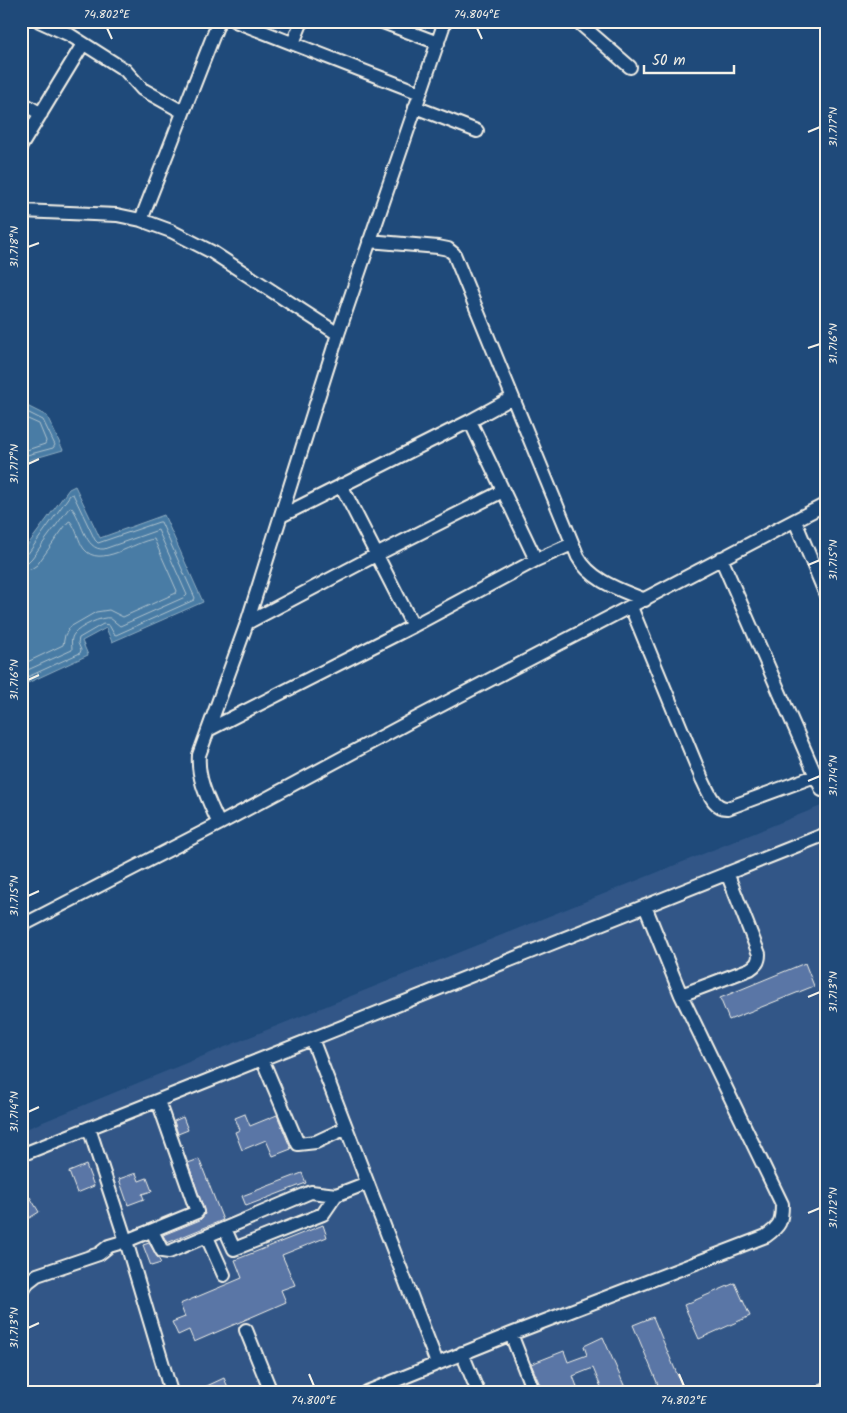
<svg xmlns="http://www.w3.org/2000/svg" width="847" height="1413" viewBox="0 0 847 1413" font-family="Kalam,sans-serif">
	<rect width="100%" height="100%" fill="#1f4a7a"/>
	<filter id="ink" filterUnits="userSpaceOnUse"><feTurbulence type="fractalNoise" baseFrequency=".02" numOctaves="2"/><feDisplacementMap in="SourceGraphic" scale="10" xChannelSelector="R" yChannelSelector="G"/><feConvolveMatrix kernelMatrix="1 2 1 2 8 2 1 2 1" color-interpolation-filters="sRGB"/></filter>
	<g filter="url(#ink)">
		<path fill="#315787" d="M826 804V1392H21V1131L247 1038Z"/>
		<path fill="#487ca5" stroke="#8dabc0" d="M21 403 47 416 63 450 29 460 21 470Z
			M75 486 100 538 164 515 203 602 112 642 106 628 82 641 88 655 21 686V554L69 489Z"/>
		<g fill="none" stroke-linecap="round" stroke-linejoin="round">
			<path stroke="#afc2cd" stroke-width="1" d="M21 409 43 420 55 445 53 448 27 455 21 462
				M21 416 39 424 46 441 45 444 21 452
				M21 557 27 555 70 495 73 494 95 540 98 543 159 522H161L195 598 194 600 116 635 114 634 109 625 103 624 79 638 78 643 81 650 80 653 21 680
				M21 563 28 562 32 558 69 508 71 507C82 518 84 551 104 549L158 530 187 595 185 597 120 626 110 618C102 616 79 627 74 634 70 639 72 645 72 650L21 673
				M21 571 31 569 37 565 68 522 70 521C77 529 78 541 84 549 100 569 135 541 154 539L177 591 176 593 123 617 109 610 96 612 70 627 65 635 63 645 21 665"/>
		</g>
		<path fill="#5a76a6" stroke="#f4f1e8" d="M805 963 814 986 729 1020 720 998Z
			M245 1114 250 1126 277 1115 291 1149 273 1156 266 1140 242 1150 235 1132 240 1130 235 1118Z
			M183 1117 188 1130 178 1134 174 1121Z
			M199 1159 223 1220 167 1243 163 1235 200 1220 205 1214 188 1163Z
			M86 1165 94 1186 77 1193 69 1172Z
			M136 1173 139 1181 147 1178 152 1191 142 1194 144 1199 128 1205 119 1179Z
			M302 1173 306 1183 246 1206 242 1196Z
			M30 1197 39 1212 21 1223V1203Z
			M323 1225 327 1237 282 1255 295 1285 281 1290 286 1302 194 1342 189 1330 178 1335 172 1322 185 1317 180 1304 242 1278 235 1260Z
			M149 1243 161 1263 151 1266 143 1245Z
			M735 1283 750 1316 699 1339 684 1305Z
			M653 1317 682 1386 668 1392H661L633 1325Z
			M603 1337 627 1392H603L593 1368 573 1376 579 1392H540V1385L531 1364 564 1351 568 1362 587 1355 584 1346Z
			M224 1378 230 1392H194Z"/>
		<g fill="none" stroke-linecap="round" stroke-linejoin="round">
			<defs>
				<path id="minor" d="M39 21 70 35 125 70 142 89 183 112
					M235 21 420 93
					M380 21 438 43
					M577 21 630 67
					M293 43 302 21
					M21 102 41 114
					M415 107 477 131
					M21 146 83 44
					M21 211 117 215 141 220 171 231 212 252 338 334 445 21
					M141 220 219 21
					M369 241 438 247 448 249 454 254 578 557C591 581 621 590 645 600
					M470 421 536 560
					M341 485 413 626
					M281 516 470 421 512 398
					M795 521 826 595
					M721 558 822 790
					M631 607 702 779C708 790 713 809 728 808L815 776
					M247 623 376 555 503 491
					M208 730 413 626 536 560 572 544
					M219 824C209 801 197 780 199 755L247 623 338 334
					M21 926 219 824 413 720 826 504
					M681 995 750 969C756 965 759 962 759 954L727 873
					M312 1039 437 1363
					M262 1059 298 1144 316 1142 346 1128
					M89 1128 126 1241 171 1392
					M21 1155 826 834
					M225 1229 234 1249 323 1214 336 1195
					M152 1231 162 1251 169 1252 311 1192 336 1195 367 1183
					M207 1237 224 1275
					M21 1298 22 1292 28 1282 37 1275 99 1254 109 1246 126 1241 197 1212 158 1101
					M246 1330 271 1392
					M511 1334 532 1388 523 1392
					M462 1353 478 1392
					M367 1392 511 1334 766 1236C780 1226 782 1222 782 1204L681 995 645 906
					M823 1392 826 1389"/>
			</defs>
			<use href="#minor" stroke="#f4f1e8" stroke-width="16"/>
			<use href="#minor" stroke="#1f4a7a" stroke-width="12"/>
		</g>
	</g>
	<path fill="none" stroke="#f4f1e8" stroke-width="2" d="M107 28 112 39M477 28 482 39M808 132 820 127M28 247 39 243M808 348 820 344M28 464 39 459M808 565 820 560M28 680 39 675M808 781 820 776M28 896 39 891M808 997 820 992M28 1112 39 1107M808 1213 820 1208M28 1328 39 1323M309 1374 314 1386M679 1374 684 1386"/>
	<rect width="847" height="1413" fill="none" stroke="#1f4a7a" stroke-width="55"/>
	<path d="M644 65v8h90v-8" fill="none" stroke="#f4f1e8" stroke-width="2.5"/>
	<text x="652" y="65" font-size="15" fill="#f4f1e8" stroke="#1f4a7a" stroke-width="4" paint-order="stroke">50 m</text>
	<rect x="28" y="28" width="792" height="1358" fill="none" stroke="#f4f1e8" stroke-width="2"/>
	<g font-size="12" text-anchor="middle" fill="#f4f1e8">
		<text x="107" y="18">74.802°E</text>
		<text x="477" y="18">74.804°E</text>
		<text transform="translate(833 127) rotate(-90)" y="4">31.717°N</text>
		<text transform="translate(14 247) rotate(-90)" y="4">31.718°N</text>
		<text transform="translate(833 344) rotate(-90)" y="4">31.716°N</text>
		<text transform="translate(14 464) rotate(-90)" y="4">31.717°N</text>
		<text transform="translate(833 560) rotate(-90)" y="4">31.715°N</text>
		<text transform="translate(14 680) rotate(-90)" y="4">31.716°N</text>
		<text transform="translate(833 776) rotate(-90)" y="4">31.714°N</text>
		<text transform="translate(14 896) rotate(-90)" y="4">31.715°N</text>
		<text transform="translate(833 992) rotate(-90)" y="4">31.713°N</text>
		<text transform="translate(14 1112) rotate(-90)" y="4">31.714°N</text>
		<text transform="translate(833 1208) rotate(-90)" y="4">31.712°N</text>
		<text transform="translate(14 1328) rotate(-90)" y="4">31.713°N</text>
		<text x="314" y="1404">74.800°E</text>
		<text x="684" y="1404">74.802°E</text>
	</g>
</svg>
